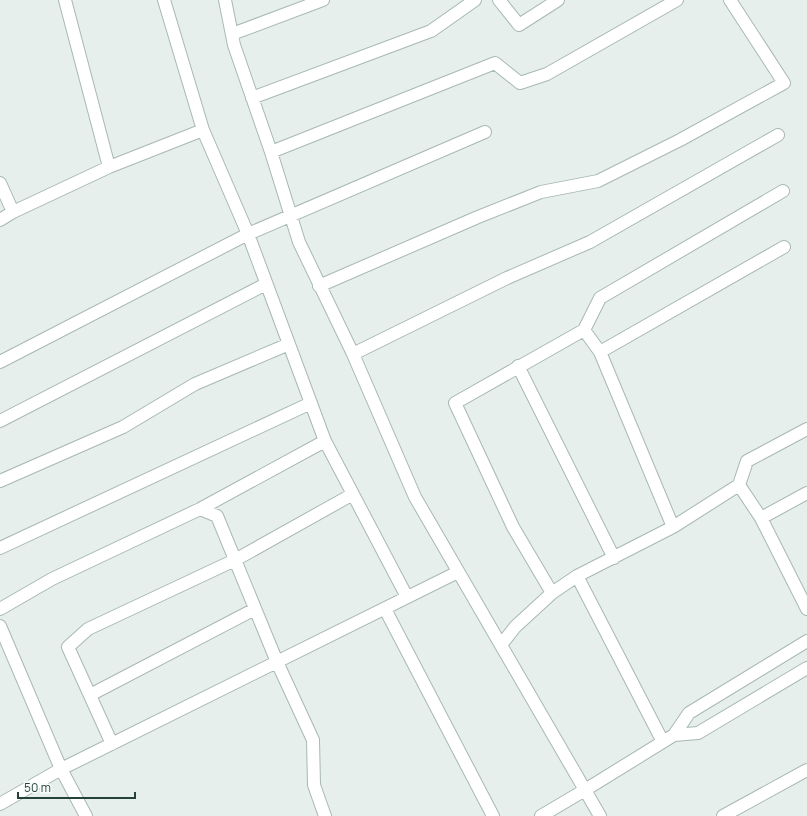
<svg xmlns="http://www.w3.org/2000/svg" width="807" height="816" viewBox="0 0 807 816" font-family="Manrope,sans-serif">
	<rect width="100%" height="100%" fill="#e6efeb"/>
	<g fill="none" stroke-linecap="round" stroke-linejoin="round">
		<defs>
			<path id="street" d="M65 0 109 167
				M164 0 203 130 248 234 325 441 407 597
				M225 0 234 45 271 152 299 242 353 354 415 497 585 790 674 735 689 713 807 641
				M499 0 519 25 558 0
				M232 34 323 0
				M252 98 431 31 475 0
				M271 152 495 63 520 83 547 74 677 0
				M0 183 13 212
				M783 191 600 298 584 330 600 352 784 247
				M0 220 13 212 109 167 203 130
				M319 286 478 217 541 192 598 181 680 140 784 83 730 0
				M600 352 673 527
				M353 354 507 278 590 242 778 135
				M0 362 248 234 485 132
				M518 366 614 558
				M0 421 266 284
				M0 481 123 427 195 384 289 344
				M739 485 761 518 807 609
				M200 509 325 441
				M761 518 807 493
				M0 548 311 403
				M577 576 663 742
				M552 593 513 527 455 403 584 330
				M0 609 52 579 200 509 217 516 277 662 313 740 314 785 325 816
				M385 609 493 816
				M0 626 61 769 0 804
				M501 645 515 627 552 593 577 576 673 527 739 485 747 461 807 429
				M90 695 255 609
				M674 735 698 733 807 668
				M112 744 68 647 88 629 235 560 353 494
				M86 816 61 769 458 572
				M541 816 585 790 600 816
				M723 816 807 770"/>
		</defs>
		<use href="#street" stroke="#a8b8b2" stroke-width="14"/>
		<use href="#street" stroke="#fff" stroke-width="12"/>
	</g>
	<path d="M18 792v6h117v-6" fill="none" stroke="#24423a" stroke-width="2"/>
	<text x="24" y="792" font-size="12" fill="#24423a" stroke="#f7fbf9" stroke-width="3" paint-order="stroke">50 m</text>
</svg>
